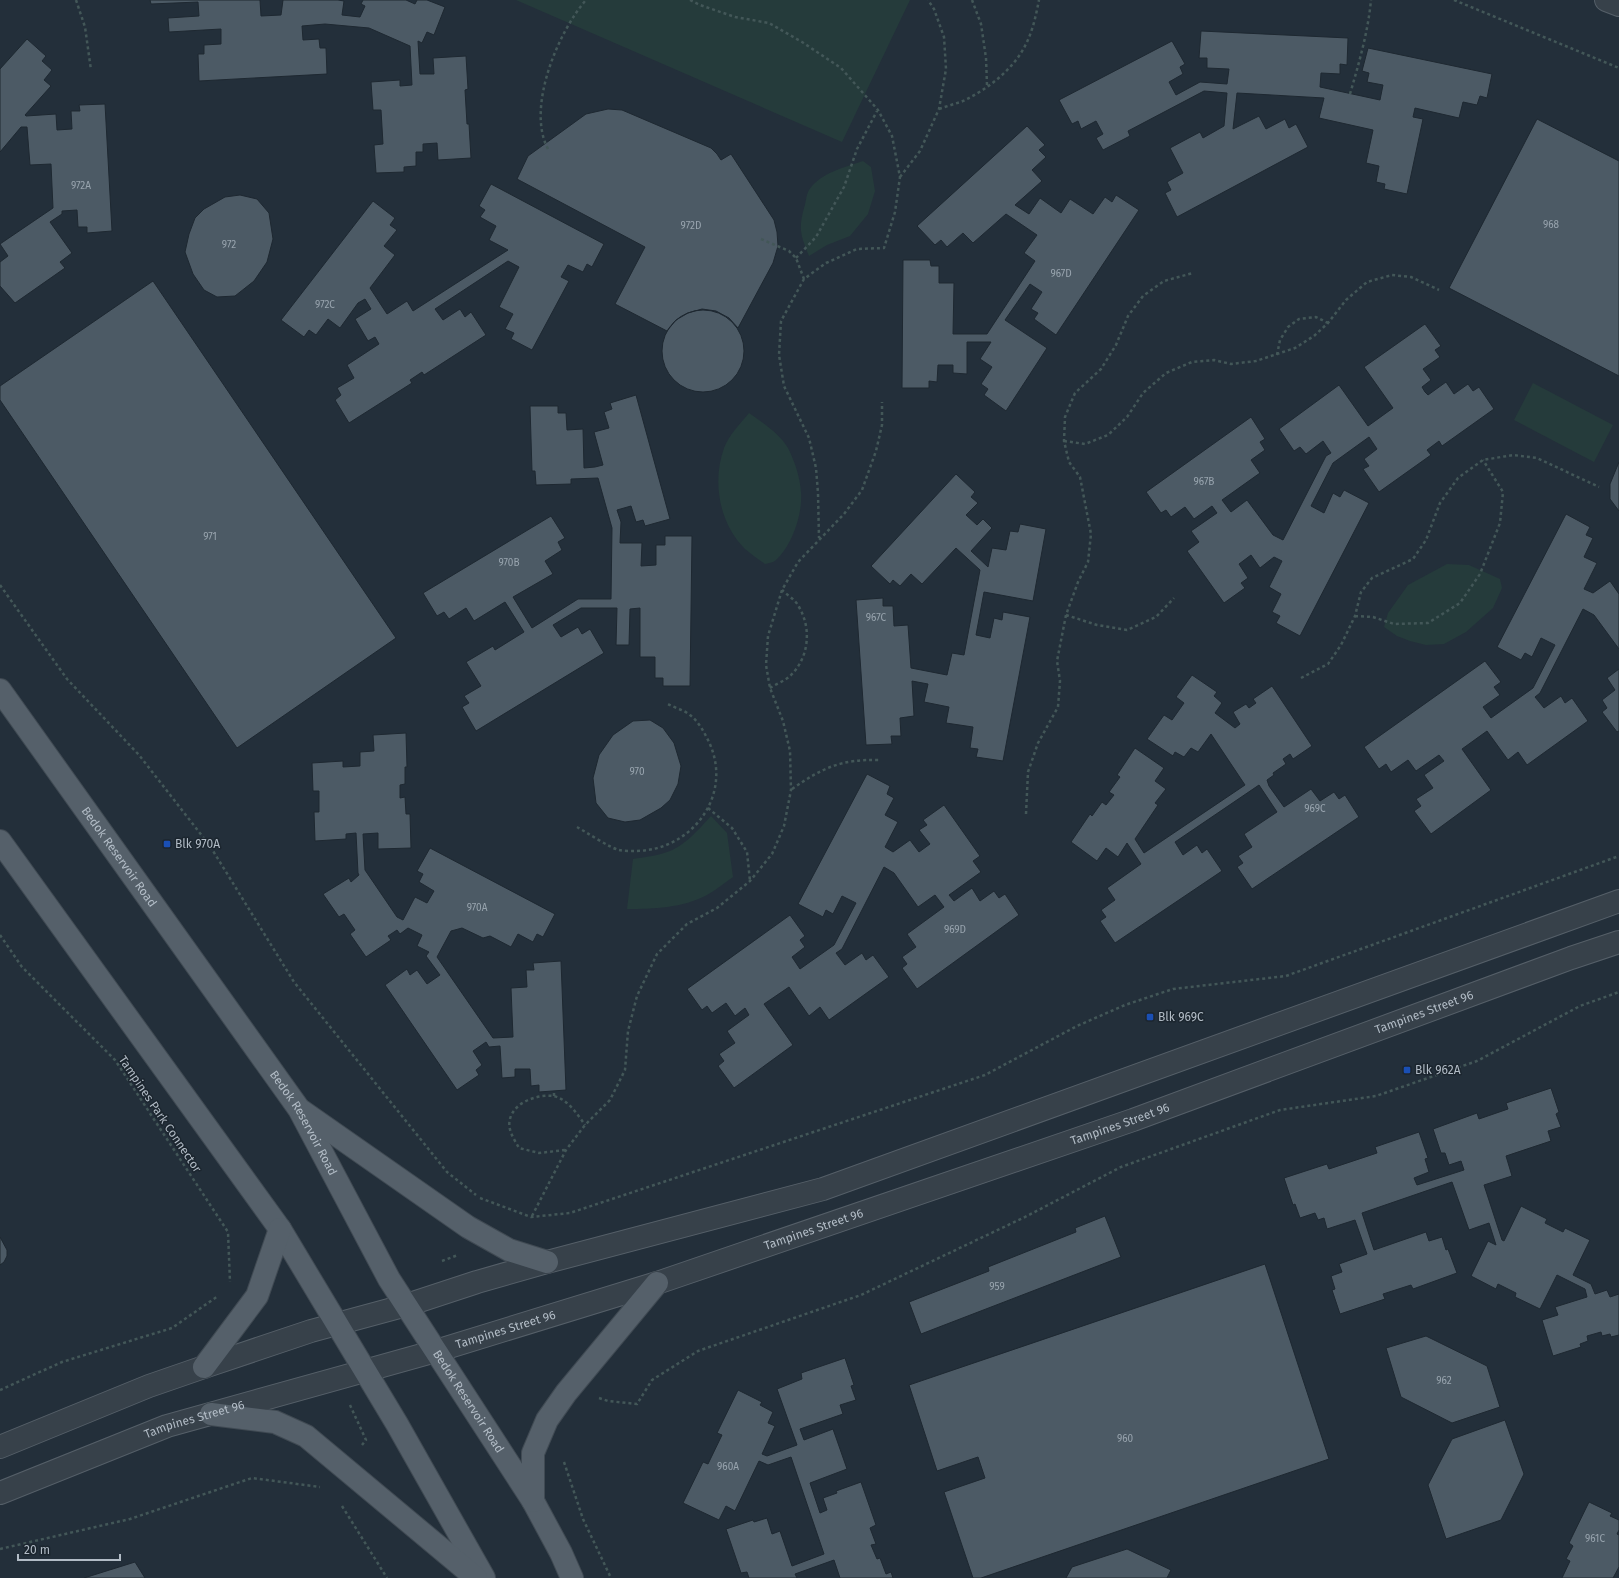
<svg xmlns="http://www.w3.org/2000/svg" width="1619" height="1578" viewBox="0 0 1619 1578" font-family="'Fira Sans',sans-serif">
	<rect width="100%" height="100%" fill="#232f3a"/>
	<path fill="#253b3b" d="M516 0H910L842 142Z
		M863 161 871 167 875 191 868 214 850 236 827 245 809 256C801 236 798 230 804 208 806 203 806 195 809 190 822 172 843 168 863 161Z
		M1533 383 1613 425 1594 462 1514 420Z
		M749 413C763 423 779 433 788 448 795 462 800 477 801 492 803 513 792 546 776 560 773 563 768 563 765 564 758 559 751 554 745 549 719 523 712 482 724 448 729 435 740 424 749 413Z
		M1447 564 1469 565 1500 579 1502 588 1493 608 1466 632 1444 644 1426 645 1410 641 1397 636 1384 627 1388 613 1408 585Z
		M711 816 727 833 733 877C724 883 716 890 707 895 683 908 653 909 627 909L633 859C644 857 657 856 667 852 684 847 700 828 711 816Z"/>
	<path fill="#4c5a65" stroke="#1e2831" d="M150 0H260L261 16 281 15 283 0H338L344 1 342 15 360 17 365 6 361 4 363 0H406L415 4 417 0H427L445 7 434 35 427 32 422 43 418 41 420 74H434L433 58 466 56 468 89 465 90 467 124H469L471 158 438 160 437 143 423 144V152H416V166L404 167V172L376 173 374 145 383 144 381 110H373L371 82 400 80V86L412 85 410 46 369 28 325 24 302 26 303 40 319 39 320 48H326L327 74 199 81 198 54H204V45L221 44V29L169 32 168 18 199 16 198 2 151 4Z
		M1201 31 1348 38 1347 65 1340 64V74L1321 73 1320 87 1380 100 1383 85 1367 82 1369 73 1362 71 1368 48 1492 74 1487 98 1480 96 1477 105 1463 102 1459 118 1415 108 1413 117 1423 119 1407 194 1384 189 1385 184 1376 182 1379 166 1366 163 1373 130 1319 118 1324 98 1237 93 1233 129 1259 116 1266 129 1285 119 1289 128 1296 124 1308 147 1177 217 1165 193 1171 190 1167 182 1183 173 1170 148 1200 132 1203 138 1224 126 1227 93 1204 91 1128 131 1130 136 1103 150 1096 138 1103 134 1096 121 1081 129 1078 121 1072 124 1059 100 1172 41 1185 64 1180 67 1183 74 1169 82 1176 95 1200 82 1227 84 1229 69 1207 68V58H1199Z
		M27 39 46 56 42 61 52 70 44 80 51 86 25 115 26 116 56 114 57 130 72 129 71 111H80L79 105 105 104 112 231 87 233V227H78L77 210 62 211V214L50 222 72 253 60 262 65 268 15 303 0 286V262L8 256 0 244 53 208 51 164 30 165 27 127H21L0 152V69Z
		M608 109 622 110 711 148 717 154 721 160 731 154 774 220 777 232 778 246 773 263 738 328 729 318 716 311 702 309 688 313 676 320 667 331 615 304 645 247 517 179 528 156 586 114Z
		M1537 119 1619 161V376L1449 288Z
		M1027 126 1045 145 1039 150 1046 157 1032 170 1042 181 1015 205 1029 214 1040 198 1061 213 1070 199 1093 214 1105 197 1112 202 1116 195 1139 210 1056 335 1034 319 1038 313 1031 309 1042 292 1030 284 1005 320 1047 348 1006 411 984 395 988 389 981 384 992 367 980 359 991 342H967V374L953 373V365H938L937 382 929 381V388H902L903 260H930L931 266H939V283H954L953 334H987L1035 261 1024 253 1037 235 1006 214 973 243 963 233 947 247 941 240 935 245 917 226Z
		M491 184 604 244 592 267 587 264 583 272 568 265 561 277 569 281 532 350 511 339 514 333 505 329 513 314 499 307 519 267 508 261 435 309 443 320 460 309 465 317 471 312 486 335 424 375 422 372 410 380 412 383 349 423 335 400 341 395 337 388 354 378 347 365 379 344 375 337 368 341 355 319 371 309 365 299 358 303 340 328 328 319 316 335 309 330 304 337 281 320 373 201 395 218 390 225 397 230 384 246 395 255 370 288 387 314 407 301 413 311 508 250 489 240 496 226 480 217 485 210 479 206Z
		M240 195 257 199 269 213 273 239 267 262 254 281 235 296 217 297 204 290 193 274 185 252 189 234 195 218 204 209 225 197Z
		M153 281 396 638 237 748 0 400V386Z
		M662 351a41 41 0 1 1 82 0a41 41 0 1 1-82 0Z
		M1425 324 1441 346 1435 350 1440 357 1423 369 1431 380 1422 387 1425 392 1428 395 1446 382 1454 394 1468 384 1473 391 1479 387 1494 409 1442 446 1439 441 1427 450 1431 455 1379 492 1363 469 1369 466 1364 459 1377 449 1369 437 1333 463 1311 506 1324 513 1333 493 1340 497 1344 490 1369 503 1300 636 1276 623 1280 616 1272 612 1281 594 1269 587 1282 561 1274 557 1260 568 1251 555 1239 564 1248 578 1241 583 1245 588 1224 603 1187 551 1199 542 1191 531 1217 513 1212 506 1194 519 1185 507 1171 517 1166 510 1161 513 1146 492 1251 417 1265 439 1260 442 1265 450 1251 460 1260 473 1222 500 1231 512 1247 500 1273 535 1283 540 1326 456 1331 453 1323 441 1306 454 1300 447 1294 451 1279 429 1339 385 1368 426 1393 408 1364 367Z
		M636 395 670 519 645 526 643 520 636 522 631 506 617 510 621 522 620 543H642L641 566 656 565V545H665V536H692L690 686H663V678H655V657H640V608L630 609 629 645H616L617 608H581L553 625 561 637 578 627 582 634 590 629 604 653 476 731 462 707 469 703 464 696 481 686 466 662 493 646 495 650 524 632 505 602 474 621 466 608 449 619 444 612 437 616 423 593 551 516 565 538 558 542 562 550 545 561 553 574 513 597 532 628 578 599H611L612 528 598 478 571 479V484L536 485 535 471H532L530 406H558V413H566L567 430 583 429 584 468 595 467 603 465 594 432 609 428 604 412 612 409 610 403Z
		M1619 462V511L1610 499V484Z
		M956 474 975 492 971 497 978 503 966 515 977 525 983 519 992 528 971 551 988 567 992 548 1006 550 1010 531 1018 532 1020 524 1046 529 1033 601 984 592 976 635 990 638 994 618 1002 620 1003 612 1030 617 1003 761 976 757 978 749 970 748 973 727 946 723 949 707 924 702 928 684 912 681 914 716 900 718 901 736H891L892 744 866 745 856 600 883 598V606H893L894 626 908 625 911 668 947 675 952 653 964 655 980 570 956 548 922 584 911 574 900 586 893 580 890 584 871 566Z
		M1566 514 1590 527 1586 535 1593 538 1584 557 1597 563 1584 589 1593 593 1610 581 1619 594V649L1594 615 1583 609 1540 693 1535 697 1544 708 1561 696 1565 703 1572 698 1588 721 1527 765 1518 752 1508 760 1487 731 1462 749 1491 790 1431 834 1414 811 1421 806 1416 799 1433 788 1424 775 1444 761 1439 755 1416 771 1408 760 1391 772 1386 764 1379 769 1364 747 1485 661 1501 682 1494 687 1500 695 1483 707 1491 718 1533 688 1555 645 1541 638 1532 657 1525 653 1521 660 1497 647Z
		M1619 669V731L1617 732 1602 712 1607 708 1602 700 1615 690 1607 678Z
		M1192 675 1217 692 1214 696 1222 703 1215 713 1235 728 1240 724 1233 712 1246 704 1249 708 1256 703 1253 699 1272 686 1312 746 1293 759 1290 754 1283 759 1286 764 1273 773 1274 775 1267 780 1269 786 1284 807 1311 789 1320 801 1334 792 1339 799 1345 795 1359 817 1252 889 1237 867 1243 863 1238 856 1252 847 1244 834 1277 812 1259 785 1175 842 1183 855 1197 845 1202 853 1207 849 1222 871 1115 943 1100 921 1106 917 1101 910 1115 900 1107 888 1141 864 1127 843 1118 857 1106 848 1097 861 1071 842 1090 814 1092 816 1102 802 1106 805 1114 795 1109 792 1120 777 1117 775 1135 748 1164 768 1155 781 1166 789 1155 803 1158 805 1135 839 1144 853 1245 785 1211 734 1198 752 1191 748 1184 757 1175 752 1173 756 1147 739 1164 715 1172 720 1184 703 1176 697Z
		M650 720 663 728 674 743 681 766 678 784 670 800 661 808 640 820 625 822 608 818 596 803 593 778 599 755 613 735 633 721Z
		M406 733 407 767H405V784L400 785V798L405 797 406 814H410L411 848 378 849V833L363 834 365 870 397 917 403 920 415 897 427 903 434 891 419 882 423 874 417 871 430 848 555 914 543 937 537 934 533 942 518 934 511 947 490 936 483 938 462 928 451 931 437 957 493 1038 513 1037 511 988 527 987 526 970H534L533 963 561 961 566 1090 539 1092V1085L531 1086 530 1069H515V1077L502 1078 500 1046 489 1047 486 1042 473 1051 482 1065 476 1070 479 1075 457 1090 385 985 407 969 410 975 417 970 427 984 440 975 426 956 429 952 417 946 422 935 408 928 400 934 397 930 388 936 391 940 366 957 350 934 355 930 344 914 339 917 323 894 349 878 351 882 359 875 358 873 356 833 346 834V839L315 841 314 812H319V791H313L312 763 343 761V767L360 766V752L374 751 373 735Z
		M867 774 890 786 887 794 894 798 885 815 898 822 885 847 893 852 910 840 919 852 930 844 919 830 927 825 923 820 944 805 980 856 973 861 981 872 949 895 954 901 972 888 980 901 994 891 999 898 1005 894 1019 915 917 989 902 968 907 964 902 957 916 947 907 934 944 907 935 895 918 907 894 873 884 867 842 949 836 953 845 965 862 953 866 960 873 955 889 977 829 1020 820 1007 809 1016 789 987 764 1004 793 1045 734 1088 718 1066 724 1061 719 1054 735 1043 727 1031 749 1015 745 1008 735 1016 726 1003 712 1013 707 1006 702 1010 687 989 790 915 805 936 800 940 805 947 792 957 800 969 834 945 856 903 842 896 833 914 826 910 823 917 798 904Z
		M1551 1088 1559 1112 1556 1114 1561 1127 1548 1131 1551 1141 1506 1156 1512 1176 1484 1185 1502 1240 1504 1241 1521 1206 1547 1219 1545 1223 1563 1232 1565 1228 1590 1240 1573 1275 1591 1284 1595 1294 1607 1290 1610 1297 1619 1294V1335L1611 1337 1610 1334 1602 1336 1601 1332 1587 1336 1588 1341 1580 1344 1581 1347 1553 1356 1542 1320 1558 1315 1555 1307 1587 1297 1585 1289 1557 1275 1540 1309 1515 1297 1516 1293 1498 1284 1496 1289 1471 1276 1488 1241 1496 1245 1489 1223 1469 1230 1452 1182 1362 1213 1374 1250 1426 1232 1429 1241 1442 1237 1446 1250 1448 1249 1457 1273 1413 1289 1411 1285 1383 1294 1385 1299 1340 1314 1332 1290 1335 1289 1331 1276 1342 1272 1339 1264 1367 1254 1355 1220 1327 1229 1324 1218 1318 1220 1315 1213 1300 1218 1295 1204 1293 1205 1284 1178 1327 1164 1329 1169 1377 1153 1375 1147 1419 1132 1428 1158 1425 1159 1429 1172 1414 1178 1417 1185 1464 1170 1461 1161 1449 1165 1445 1153H1441L1433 1129 1477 1113 1479 1119 1508 1109 1506 1103Z
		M1105 1216 1121 1257 921 1334 909 1302 989 1271 988 1267 1076 1232 1075 1228Z
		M0 1237 7 1250V1256L4 1262 0 1265Z
		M1265 1264 1329 1459 981 1578H973L944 1492 985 1478 978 1457 937 1471 909 1385Z
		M1426 1336 1487 1366 1500 1407 1452 1423 1401 1397 1386 1348Z
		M845 1358 854 1385 851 1386 856 1400 840 1405 843 1414 800 1429 804 1440 833 1429 847 1469 810 1483 820 1513 827 1510 823 1498 837 1493 836 1491 861 1482 876 1525 870 1528 876 1544 871 1545 877 1559 880 1558 886 1574 891 1572 893 1578H840L834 1560 795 1574 797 1578H749L747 1572 741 1573 726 1529 753 1520 754 1522 767 1518 772 1534 780 1531 792 1566 824 1554 791 1457 768 1465 759 1461 735 1511 726 1506 719 1520 683 1503 703 1462 708 1464 722 1435 717 1433 738 1390 762 1402 760 1405 773 1412 768 1423 775 1426 762 1454 767 1456 797 1445 777 1389 802 1379 801 1373Z
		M1505 1420 1524 1474 1501 1520 1446 1539 1428 1485 1452 1439Z
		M1589 1502 1612 1513 1610 1516 1619 1520V1530L1617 1534 1619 1535V1567L1613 1578H1562L1570 1561 1566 1559 1573 1546 1569 1543Z
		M1127 1549 1171 1570 1167 1578H1066L1072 1567Z
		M135 1562 145 1578H84Z"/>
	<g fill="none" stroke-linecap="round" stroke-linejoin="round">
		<defs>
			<g id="minor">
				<path d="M1606 0 1619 5"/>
				<path d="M0 1447 149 1386 204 1367 311 1331 407 1305 477 1282 547 1262 823 1189 1619 901"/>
				<path id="s1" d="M0 1493 167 1426 436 1351 657 1283 1133 1120 1571 958 1619 942"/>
			</g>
			<g id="major">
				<path id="s2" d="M0 690 299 1109 389 1279 533 1501 561 1553 572 1578"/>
				<path d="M0 841 280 1229 397 1424 484 1578"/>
				<path d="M302 1111 468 1227 509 1250 547 1262"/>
				<path d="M204 1367 257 1296 280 1229"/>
				<path d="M211 1414 275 1422 306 1436 476 1578"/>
				<path d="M533 1501V1453L547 1420 566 1393 657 1283"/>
			</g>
		</defs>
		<use href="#minor" stroke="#555f68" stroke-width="24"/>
		<use href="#major" stroke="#404a53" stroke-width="24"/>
		<path stroke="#435758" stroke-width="2.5" stroke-dasharray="3 3" stroke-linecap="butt" d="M76 0 85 27 91 70
			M690 0 700 5 735 17 769 23 802 42 841 68 878 110 892 136 900 177 895 212 884 248 857 249 826 263 804 279 781 321 779 355 784 386 809 438 816 468 818 493 819 538
			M972 0 981 24 986 58 987 85
			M1454 0 1619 68
			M1350 94C1359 63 1368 32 1371 0
			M939 109C947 106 955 104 963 101 988 89 1014 69 1026 44 1033 30 1036 15 1039 0
			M548 149C526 108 558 32 586 0
			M900 177 920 151 939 109 946 69 944 37 934 9 928 0
			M761 239 789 251 796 258 804 279
			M796 258 816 237 844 187 857 149 877 111
			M1277 355 1280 340 1288 327 1299 319 1316 317 1328 323
			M1064 441 1085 444 1108 435 1127 417 1143 393 1166 373 1192 362 1214 360 1231 364 1256 361 1295 348 1314 336 1328 323 1346 300 1367 282 1392 275 1411 277 1439 290
			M0 585 67 679 139 755 210 846 294 982 447 1172 476 1195
			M1066 615 1097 625 1127 630 1156 617 1174 598
			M1355 616 1373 617 1394 624 1428 623 1460 603 1480 574 1500 523 1503 492 1483 460
			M1301 678 1328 664 1341 645 1355 616 1361 592 1372 578 1413 559 1426 540 1440 503 1458 478 1483 460 1513 455 1537 458 1599 487
			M770 688C776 684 784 681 789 677 809 659 812 629 799 607 796 600 787 595 782 590
			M792 789C822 768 841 759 879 760
			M708 808 732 828 747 852 750 881
			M1026 814 1028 772 1038 743 1058 707 1060 681 1057 661 1066 615 1078 582 1088 562 1091 534 1080 477 1069 462 1064 441 1065 417 1075 393 1101 369 1116 345 1128 316 1143 296 1164 281 1193 273
			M577 827C586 832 610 848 619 850 624 851 630 851 635 851 691 851 734 796 709 742 704 732 699 722 690 715 684 710 675 708 668 704
			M0 935 22 967 115 1060 228 1232 230 1282
			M554 1096V1091
			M565 1150 539 1153 519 1148C514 1139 507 1129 510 1119 514 1102 538 1094 553 1096 567 1098 578 1115 585 1125
			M480 1198 531 1217 570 1213 985 1075 1077 1026 1125 1005 1173 989 1286 976 1619 856
			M532 1216 566 1150 585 1125 610 1100 625 1070 628 1031 637 996 657 954 687 924 717 908 750 881 772 854 784 826 791 790 790 751 783 721 770 688 766 665 768 636 782 590 798 562 844 514 862 490 876 451 882 425V402
			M442 1261 458 1255
			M0 1390 62 1362 172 1328 218 1296
			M599 1398 608 1401 637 1404 652 1380 698 1351 861 1295 1025 1217 1121 1167 1280 1110 1376 1096 1477 1061 1580 1006 1619 992
			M350 1405 366 1440 362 1445
			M564 1462 583 1519 611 1578
			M342 1506 387 1578
			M0 1549 130 1519 252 1478 320 1487"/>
		<use href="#minor" stroke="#37414a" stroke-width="22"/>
		<use href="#major" stroke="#55606a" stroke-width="22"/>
	</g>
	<g fill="#1a4fb4" stroke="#1c262f" stroke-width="1.5">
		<rect x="163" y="840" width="8" height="8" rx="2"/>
		<rect x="1146" y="1013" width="8" height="8" rx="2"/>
		<rect x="1403" y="1066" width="8" height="8" rx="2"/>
	</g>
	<g text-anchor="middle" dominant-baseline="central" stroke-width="3" stroke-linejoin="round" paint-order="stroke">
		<g font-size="10" fill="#98a4ae">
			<text x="81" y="186">972A</text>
			<text x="1551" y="225">968</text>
			<text x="691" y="226">972D</text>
			<text x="229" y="245">972</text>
			<text x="1061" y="274">967D</text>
			<text x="325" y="305">972C</text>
			<text x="1204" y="482">967B</text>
			<text x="210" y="537">971</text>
			<text x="509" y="563">970B</text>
			<text x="876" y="618">967C</text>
			<text x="637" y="772">970</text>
			<text x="1315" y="809">969C</text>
			<text x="477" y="908">970A</text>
			<text x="955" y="930">969D</text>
			<text x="997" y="1287">959</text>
			<text x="1444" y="1381">962</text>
			<text x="1125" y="1439">960</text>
			<text x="728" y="1467">960A</text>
			<text x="1595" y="1539">961C</text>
		</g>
		<g font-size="12" fill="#b2bcc6" stroke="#1c262f" text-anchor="start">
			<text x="175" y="844">Blk 970A</text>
			<text x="1158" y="1017">Blk 969C</text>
			<text x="1415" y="1070">Blk 962A</text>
		</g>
		<g font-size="12" fill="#b2bcc6" stroke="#1c262f">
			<text stroke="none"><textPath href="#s2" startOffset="205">Bedok Reservoir Road</textPath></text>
			<text stroke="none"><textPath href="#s1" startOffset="1504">Tampines Street 96</textPath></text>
			<text transform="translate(160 1114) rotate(56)">Tampines Park Connector</text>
			<text stroke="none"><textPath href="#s2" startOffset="529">Bedok Reservoir Road</textPath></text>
			<text stroke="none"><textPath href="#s1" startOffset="1180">Tampines Street 96</textPath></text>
			<text stroke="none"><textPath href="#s1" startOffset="856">Tampines Street 96</textPath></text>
			<text stroke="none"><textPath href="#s1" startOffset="532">Tampines Street 96</textPath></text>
			<text stroke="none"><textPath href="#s2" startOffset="853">Bedok Reservoir Road</textPath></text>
			<text stroke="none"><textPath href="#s1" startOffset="208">Tampines Street 96</textPath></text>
		</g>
	</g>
	<path d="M18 1554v6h102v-6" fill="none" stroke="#b2bcc6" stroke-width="2"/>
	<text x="24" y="1554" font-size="12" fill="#b2bcc6" stroke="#1c262f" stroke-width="3" paint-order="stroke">20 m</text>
</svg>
